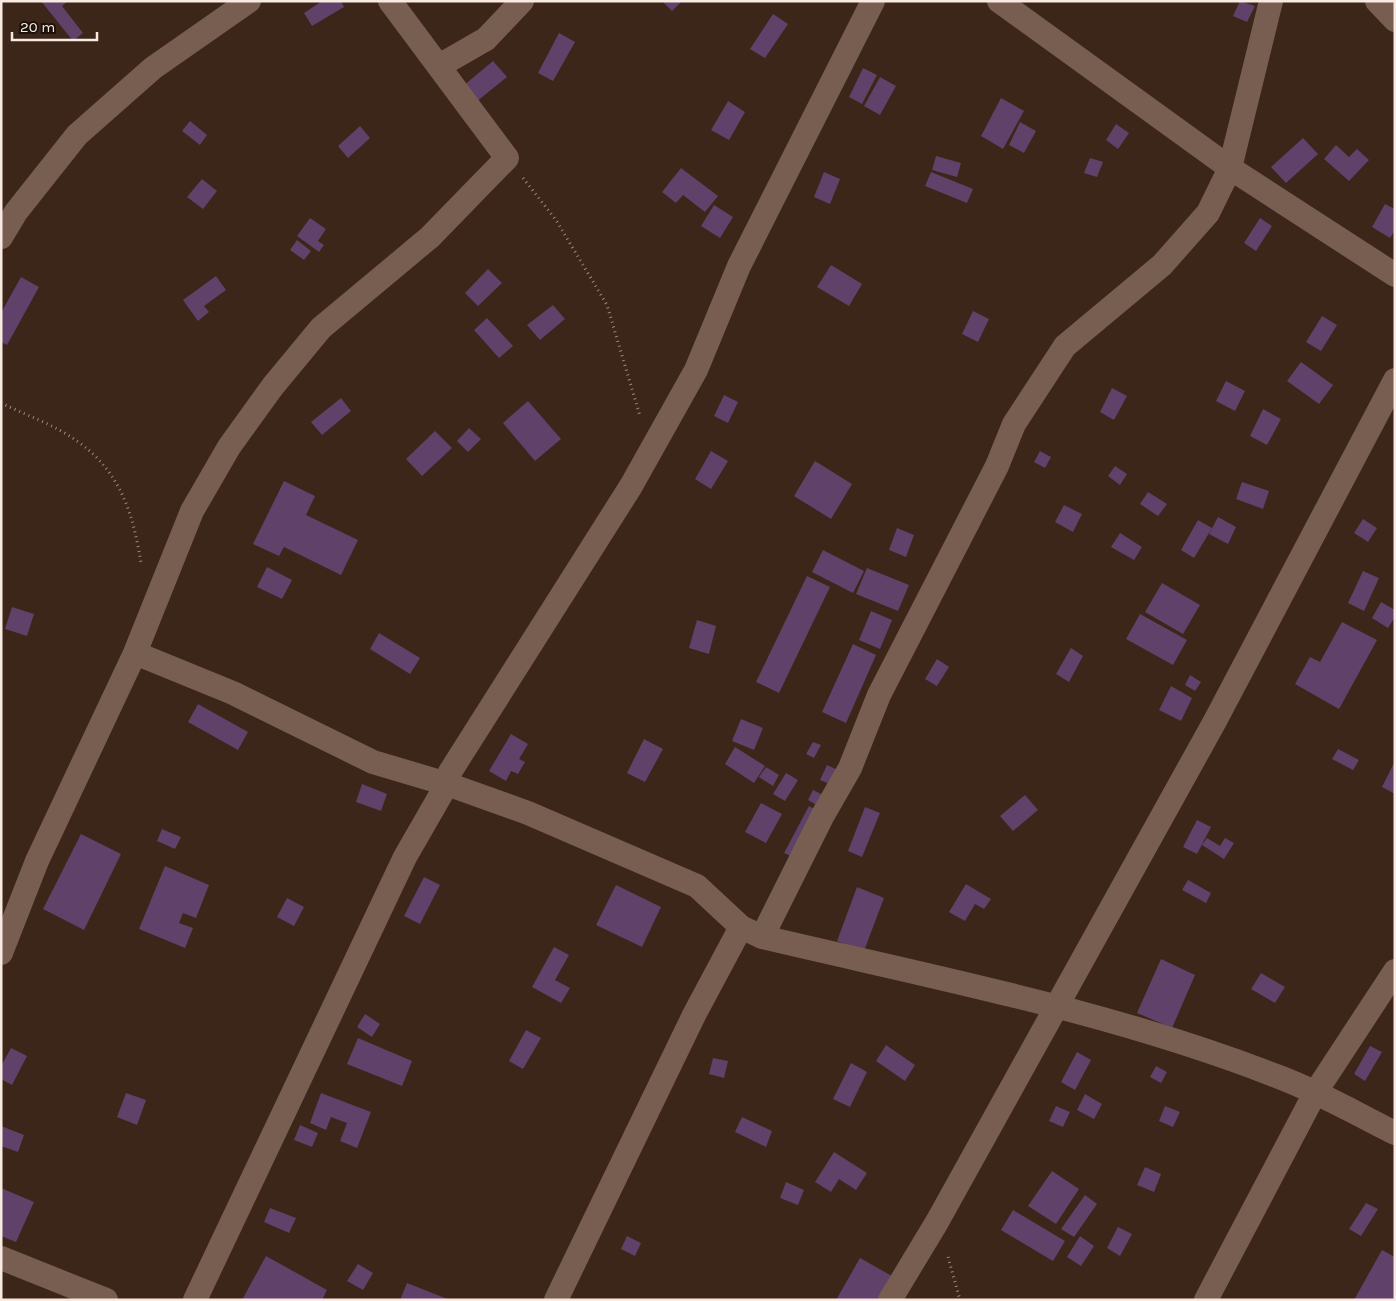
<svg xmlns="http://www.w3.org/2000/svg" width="1396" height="1301" viewBox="0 0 1396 1301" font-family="Karla,sans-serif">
	<rect width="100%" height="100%" fill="#3c2619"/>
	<path fill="#5f416a" d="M41 1H68L62 6 83 33 73 41Z
		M322 1H341L344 7 312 26 304 13Z
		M662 1H682L672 11Z
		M1240 1 1255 6 1247 22 1233 16Z
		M773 14 788 24 765 58 750 49Z
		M559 33 575 42 553 81 538 73Z
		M493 61 507 77 476 102 463 86Z
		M863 68 877 75 862 104 849 97Z
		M880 77 896 86 880 115 864 106Z
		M1001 98 1024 111 1003 149 981 136Z
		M728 101 745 112 729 140 711 130Z
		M190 121 207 135 200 145 182 131Z
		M1020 122 1036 131 1024 153 1009 145Z
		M1116 124 1129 133 1118 149 1106 140Z
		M360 126 370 138 348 158 338 146Z
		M1303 138 1318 154 1286 183 1271 167Z
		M1336 145 1349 157 1357 149 1369 160 1349 181 1324 159Z
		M936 156 961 163 957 177 932 170Z
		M1090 158 1103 162 1097 177 1084 173Z
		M681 168 718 196 705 212 683 195 676 203 662 192Z
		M824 172 840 179 830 204 814 197Z
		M931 172 973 189 967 203 925 186Z
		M202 179 217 191 203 209 187 197Z
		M1385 204 1395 209V230L1390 238 1372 227Z
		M714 205 733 217 720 238 701 226Z
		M310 218 326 229 318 241 324 245 319 252 297 236Z
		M1260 218 1272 226 1256 251 1244 243Z
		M297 240 311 251 304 260 290 250Z
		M831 265 862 284 849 306 817 287Z
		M488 269 502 283 478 306 465 293Z
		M216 276 226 290 204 306 209 312 198 321 183 300Z
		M21 277 39 287 7 345 1 342V313Z
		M553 305 565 319 540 340 527 325Z
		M973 311 989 319 978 342 962 334Z
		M1322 316 1337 325 1321 351 1306 342Z
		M487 318 513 346 499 358 474 330Z
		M1301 362 1333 385 1319 404 1287 381Z
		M1226 381 1245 391 1235 411 1216 401Z
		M1112 388 1127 396 1114 420 1100 412Z
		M724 395 738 402 728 423 714 416Z
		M341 398 351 411 322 435 311 422Z
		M528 401 561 439 535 461 503 423Z
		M1263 409 1281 419 1267 445 1250 436Z
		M469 428 481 439 468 452 457 441Z
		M435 431 452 448 422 476 406 459Z
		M711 451 728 461 711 489 695 479Z
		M1040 451 1051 457 1045 468 1034 462Z
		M815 461 852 484 831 519 794 496Z
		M1115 466 1127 474 1120 485 1108 476Z
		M284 481 315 496 306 515 358 540 341 575 284 547 279 556 253 544Z
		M1242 482 1269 491 1263 509 1236 499Z
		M1148 492 1167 504 1158 516 1140 504Z
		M1064 505 1082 514 1073 532 1055 522Z
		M1218 517 1236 527 1228 544 1209 534Z
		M1363 519 1377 528 1368 542 1354 533Z
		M1198 520 1212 528 1194 558 1181 550Z
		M897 528 914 535 906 557 889 550Z
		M1120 533 1142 547 1134 560 1111 547Z
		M823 550 864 571 853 593 812 572Z
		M267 567 292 580 282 599 257 587Z
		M867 568 909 585 898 611 856 594Z
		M1363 571 1379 578 1364 611 1348 603Z
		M807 576 830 587 779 693 756 682Z
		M1162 583 1200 605 1183 634 1145 612Z
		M1381 602 1395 610V617L1388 628 1372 618Z
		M12 607 34 614 27 636 5 629Z
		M871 611 892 620 880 649 859 640Z
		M1140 614 1187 640 1173 665 1126 639Z
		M697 620 716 626 709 654 689 648Z
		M1342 622 1377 640 1339 709 1295 684 1310 657 1320 662Z
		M379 633 420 658 410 674 370 649Z
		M853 644 876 655 846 723 822 712Z
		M1071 648 1083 656 1069 682 1056 674Z
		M937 659 949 667 937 686 925 679Z
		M1190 675 1201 682 1195 691 1185 685Z
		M1171 686 1192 698 1181 721 1159 710Z
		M198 704 248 732 238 750 188 722Z
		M741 719 763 728 754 750 732 741Z
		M511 734 528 744 519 759 525 762 518 774 511 771 506 781 489 771Z
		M644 739 663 749 645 782 627 773Z
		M813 742 821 745 814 758 806 754Z
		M735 747 765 766 754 783 725 764Z
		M1338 749 1359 760 1353 770 1332 759Z
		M1395 761V794L1382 787Z
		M827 765 842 772 835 786 820 780Z
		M766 767 779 775 773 786 759 777Z
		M786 773 798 780 785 801 773 794Z
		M362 784 387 794 381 811 356 802Z
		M813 790 827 797 821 808 808 800Z
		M1025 795 1038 810 1013 831 1000 816Z
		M761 803 782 814 766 843 745 832Z
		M809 806 822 813 797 859 784 853Z
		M865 807 880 813 862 857 848 851Z
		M1197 820 1211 827 1197 854 1183 847Z
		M162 829 181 837 175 849 157 841Z
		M81 834 121 854 84 930 43 909Z
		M1207 838 1220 846 1225 838 1234 843 1224 859 1202 845Z
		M165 866 209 885 196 918 183 913 179 923 193 928 185 948 139 929Z
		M424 877 440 885 420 924 404 916Z
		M1188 880 1211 893 1206 903 1182 890Z
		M966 884 991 899 984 909 975 904 965 921 949 912Z
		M616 885 661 907 642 947 596 925Z
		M857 887 884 898 864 951 837 941Z
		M287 898 304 907 294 926 277 917Z
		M554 947 569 955 555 980 570 988 561 1003 532 987Z
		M1161 959 1195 975 1172 1028 1137 1013Z
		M1261 973 1285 987 1275 1003 1251 989Z
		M365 1014 380 1024 372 1037 357 1027Z
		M526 1030 541 1038 523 1069 509 1061Z
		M358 1038 412 1061 402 1086 347 1064Z
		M886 1045 915 1065 905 1081 876 1061Z
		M1370 1046 1382 1052 1365 1081 1354 1074Z
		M11 1048 27 1056 12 1085 1 1079V1066Z
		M1077 1052 1091 1060 1075 1090 1061 1082Z
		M713 1058 728 1061 724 1078 709 1074Z
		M851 1063 867 1072 850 1107 833 1099Z
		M1156 1066 1167 1072 1161 1083 1150 1077Z
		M126 1093 146 1100 137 1125 117 1117Z
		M321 1093 371 1112 357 1148 340 1141 347 1123 331 1117 326 1130 310 1123Z
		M1085 1094 1102 1104 1094 1119 1077 1110Z
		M1056 1106 1070 1112 1063 1127 1049 1121Z
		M1165 1106 1180 1112 1173 1127 1159 1121Z
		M742 1117 772 1131 766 1147 735 1132Z
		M300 1125 318 1133 312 1147 294 1140Z
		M1 1126 24 1135 18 1152 1 1146Z
		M834 1152 867 1173 856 1190 839 1179 831 1192 815 1182Z
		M1145 1167 1161 1174 1154 1192 1137 1185Z
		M1052 1171 1079 1189 1056 1224 1028 1206Z
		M786 1182 804 1190 798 1205 780 1198Z
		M1 1188 34 1202 16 1242 1 1236Z
		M1085 1195 1097 1204 1074 1237 1061 1229Z
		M1366 1203 1378 1209 1361 1236 1349 1229Z
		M270 1208 296 1218 289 1233 264 1222Z
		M1013 1210 1065 1241 1053 1261 1001 1230Z
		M1118 1227 1132 1234 1120 1256 1107 1248Z
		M627 1236 641 1243 635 1256 621 1249Z
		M1080 1236 1094 1246 1081 1266 1067 1257Z
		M1382 1250 1395 1257V1300H1354Z
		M266 1256 327 1290 322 1300H242Z
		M860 1258 892 1276 878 1300H836Z
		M358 1264 373 1273 363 1290 347 1281Z
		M407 1283 450 1300H400Z"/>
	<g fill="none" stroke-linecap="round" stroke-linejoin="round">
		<path stroke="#9b897e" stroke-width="3" stroke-dasharray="1 4" stroke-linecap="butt" d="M523 178 556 220 607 305 640 416
			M1 403C26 415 55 425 77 441 120 471 133 513 141 563
			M948 1257 960 1300"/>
		<path stroke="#785e50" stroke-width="24" d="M999 1 1230 168 1395 275
			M1377 1 1395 20
			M439 66 486 39 522 1
			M1 237 16 212 77 135 153 68 249 1
			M135 653 233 693 373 762 447 784 528 813 697 886 741 927
			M762 937 823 815 850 768 879 695 997 466 1014 424 1065 346 1162 265 1208 213 1230 168 1271 1
			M1 953 37 861 135 653 192 511 229 447 273 386 321 328 430 237 507 158 390 1
			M1 1258 106 1300
			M195 1300 405 857 447 784 450 772 631 486 696 370 739 266 873 1
			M556 1300 694 1015 741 927 762 937C936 978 1113 1012 1279 1077 1319 1092 1357 1114 1395 1133
			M890 1300 937 1222 1215 721 1395 380
			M1206 1300 1315 1093 1395 971"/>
	</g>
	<rect width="1396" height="1301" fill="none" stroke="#f8e9e1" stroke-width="5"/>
	<path d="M12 32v8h85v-8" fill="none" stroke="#f8e9e1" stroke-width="2.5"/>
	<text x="20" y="32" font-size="15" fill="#f8e9e1" stroke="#1b120c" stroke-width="4" paint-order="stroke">20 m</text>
</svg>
